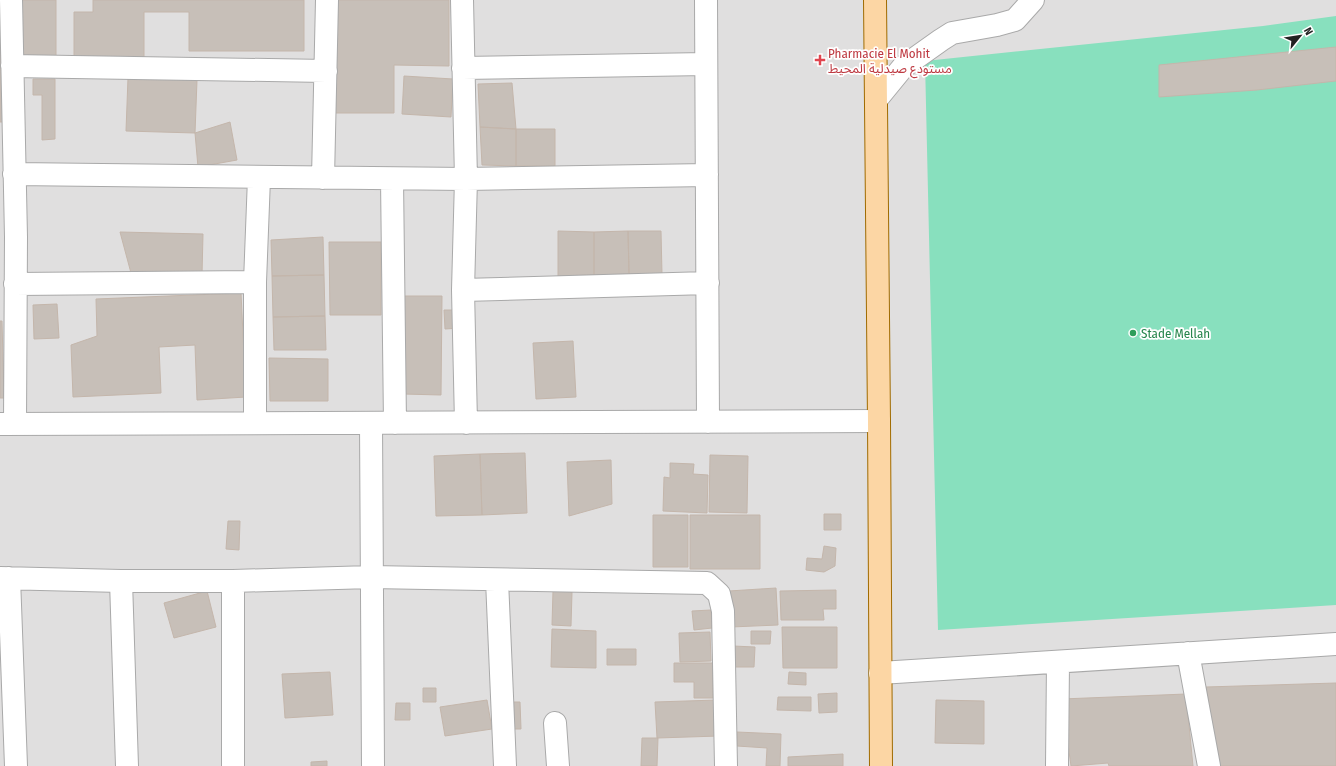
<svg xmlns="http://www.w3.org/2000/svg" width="1336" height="766" viewBox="0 0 1336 766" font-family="'Fira Sans Condensed','Noto Sans Arabic',sans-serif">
	<rect width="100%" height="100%" fill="#f2efe9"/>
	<path fill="#e0dfdf" d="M0 0H1336V766H0Z"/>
	<path fill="#88e0be" d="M1336 16V605L938 630 925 61 1263 26Z"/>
	<path fill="#c7bfb8" stroke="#c4b6ab" d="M0 0H3L7 122H0Z
		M17 0H56V58H18Z
		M93 0H304V51H189V12H144V58H74V12H93Z
		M336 0H449V66L394 65V113H335Z
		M1336 47V81L1257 90 1159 97V65Z
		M404 76 453 79 451 117 402 114Z
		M128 78 197 80 195 133 126 131Z
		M33 79H55V139L42 140V95H33Z
		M512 83 516 129 480 127 478 84Z
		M230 122 237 160 198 167 195 133Z
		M480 127 516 129V166L482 165Z
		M516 129H555V166H516Z
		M558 231 594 232V275L558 276Z
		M628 231 629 274 594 275V232Z
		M628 231H661L662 274H629Z
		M120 232 203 234 202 275 131 273Z
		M323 237 324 275 272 276 271 240Z
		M329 242H381V315H330Z
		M324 275 325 316 273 317 272 276Z
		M241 293 246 397 197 400 195 345 159 347 161 393 73 397 71 345 97 336 96 299Z
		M404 296H442L441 395 403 394Z
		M57 304 59 338 34 339 33 305Z
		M444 310H460V328L445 329Z
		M325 316 326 350H274L273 317Z
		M0 321H2L4 398H0Z
		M573 341 576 397 536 399 533 343Z
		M269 358 328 359V401H270Z
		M525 453 527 513 482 515 480 454Z
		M480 454 482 515 436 516 434 456Z
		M710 455 748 456 747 513 709 512Z
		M611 460 612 504 569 516 567 462Z
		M670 463 694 464 693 474 708 475 707 513 663 511 664 477 670 478Z
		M824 514H841V530H824Z
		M653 515H688V567H653Z
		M690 515H760V569H690Z
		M228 521H240L239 550 226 549Z
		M824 546 836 548 835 566 824 572 806 570 807 558 822 559Z
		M776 588 778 625 731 627 729 591Z
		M836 590V609H823L824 620H781L780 591Z
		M207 591 216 627 174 638 164 603Z
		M553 591 572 592 571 626 552 625Z
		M711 610 712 628 694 630 692 611Z
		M782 627H837V668H783Z
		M552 629 596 631V668L551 667Z
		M751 631H771L770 644H751Z
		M710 632 711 661 680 662 679 633Z
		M733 646 755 647 754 667H732Z
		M607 649H636V665H607Z
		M674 663H713V698H694V682H674Z
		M330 672 333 715 285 718 282 674Z
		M789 672 806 673V685L788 684Z
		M1336 683V766H1218L1206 687Z
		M423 688H436V702H423Z
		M837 693V712L819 713 818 694Z
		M1186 694 1193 766H1109L1108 763 1071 766 1062 699Z
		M778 697H811V711L777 710Z
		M487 700 492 729 445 736 440 707Z
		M717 700 719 736 657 738 655 702Z
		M936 700 984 701V744L935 743Z
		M510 702H520L521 729H510Z
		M396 703H410V720H395Z
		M737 732 781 734 780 766H766L767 748 737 746Z
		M642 738H658L657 766H641Z
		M843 754V766H788V757Z
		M327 761V766H311V762Z"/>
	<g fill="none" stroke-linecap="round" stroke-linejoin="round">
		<defs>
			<path id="minor" d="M11 0 16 237 15 424
				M462 0 466 179 463 290 466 423
				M706 0 708 422
				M12 66 326 71
				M463 68 706 64
				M876 100 903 67 941 40 952 33 997 25 1015 20 1033 0
				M14 174 466 179 707 175
				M323 178 327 0
				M392 179 395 423
				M15 284 255 282
				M463 290 708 283
				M255 423V282L259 178
				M371 423 373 766
				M0 424 879 421
				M0 578 121 581H233L371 577 707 583 719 594 723 611 726 766
				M9 578 16 766
				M497 580 505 766
				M121 581 127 766
				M233 581V766
				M1188 653 1209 766
				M880 673 1336 644
				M555 723 558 766
				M1057 766 1058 662"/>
			<path id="major" d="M875 0 879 421 881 766"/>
		</defs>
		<use href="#minor" stroke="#a9a9a9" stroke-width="24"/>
		<use href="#major" stroke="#a06b00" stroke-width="24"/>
		<use href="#minor" stroke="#fff" stroke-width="22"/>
		<use href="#major" stroke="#fcd6a4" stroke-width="22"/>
	</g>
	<path fill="#e0444e" stroke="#fff" stroke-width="1.5" d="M818 54h4v4h4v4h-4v4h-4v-4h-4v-4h4z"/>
	<circle fill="#2e9e5b" stroke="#fff" stroke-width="1.5" cx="1133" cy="333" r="4"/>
	<g text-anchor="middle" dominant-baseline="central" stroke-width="3.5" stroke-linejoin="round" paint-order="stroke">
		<g font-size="13" fill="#be3a42" stroke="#fff" text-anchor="start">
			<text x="828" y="53">Pharmacie El Mohit<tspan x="828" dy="15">مستودع صيدلية المحيط</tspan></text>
		</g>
		<g font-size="13" fill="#27864d" stroke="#fff" text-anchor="start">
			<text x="1141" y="333">Stade Mellah</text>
		</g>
	</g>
	<g transform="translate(1300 36) rotate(60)" stroke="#ffffff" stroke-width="3" paint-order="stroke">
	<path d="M0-3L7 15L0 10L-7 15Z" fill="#222222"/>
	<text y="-6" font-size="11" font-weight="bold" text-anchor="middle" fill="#222222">N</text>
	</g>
</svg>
